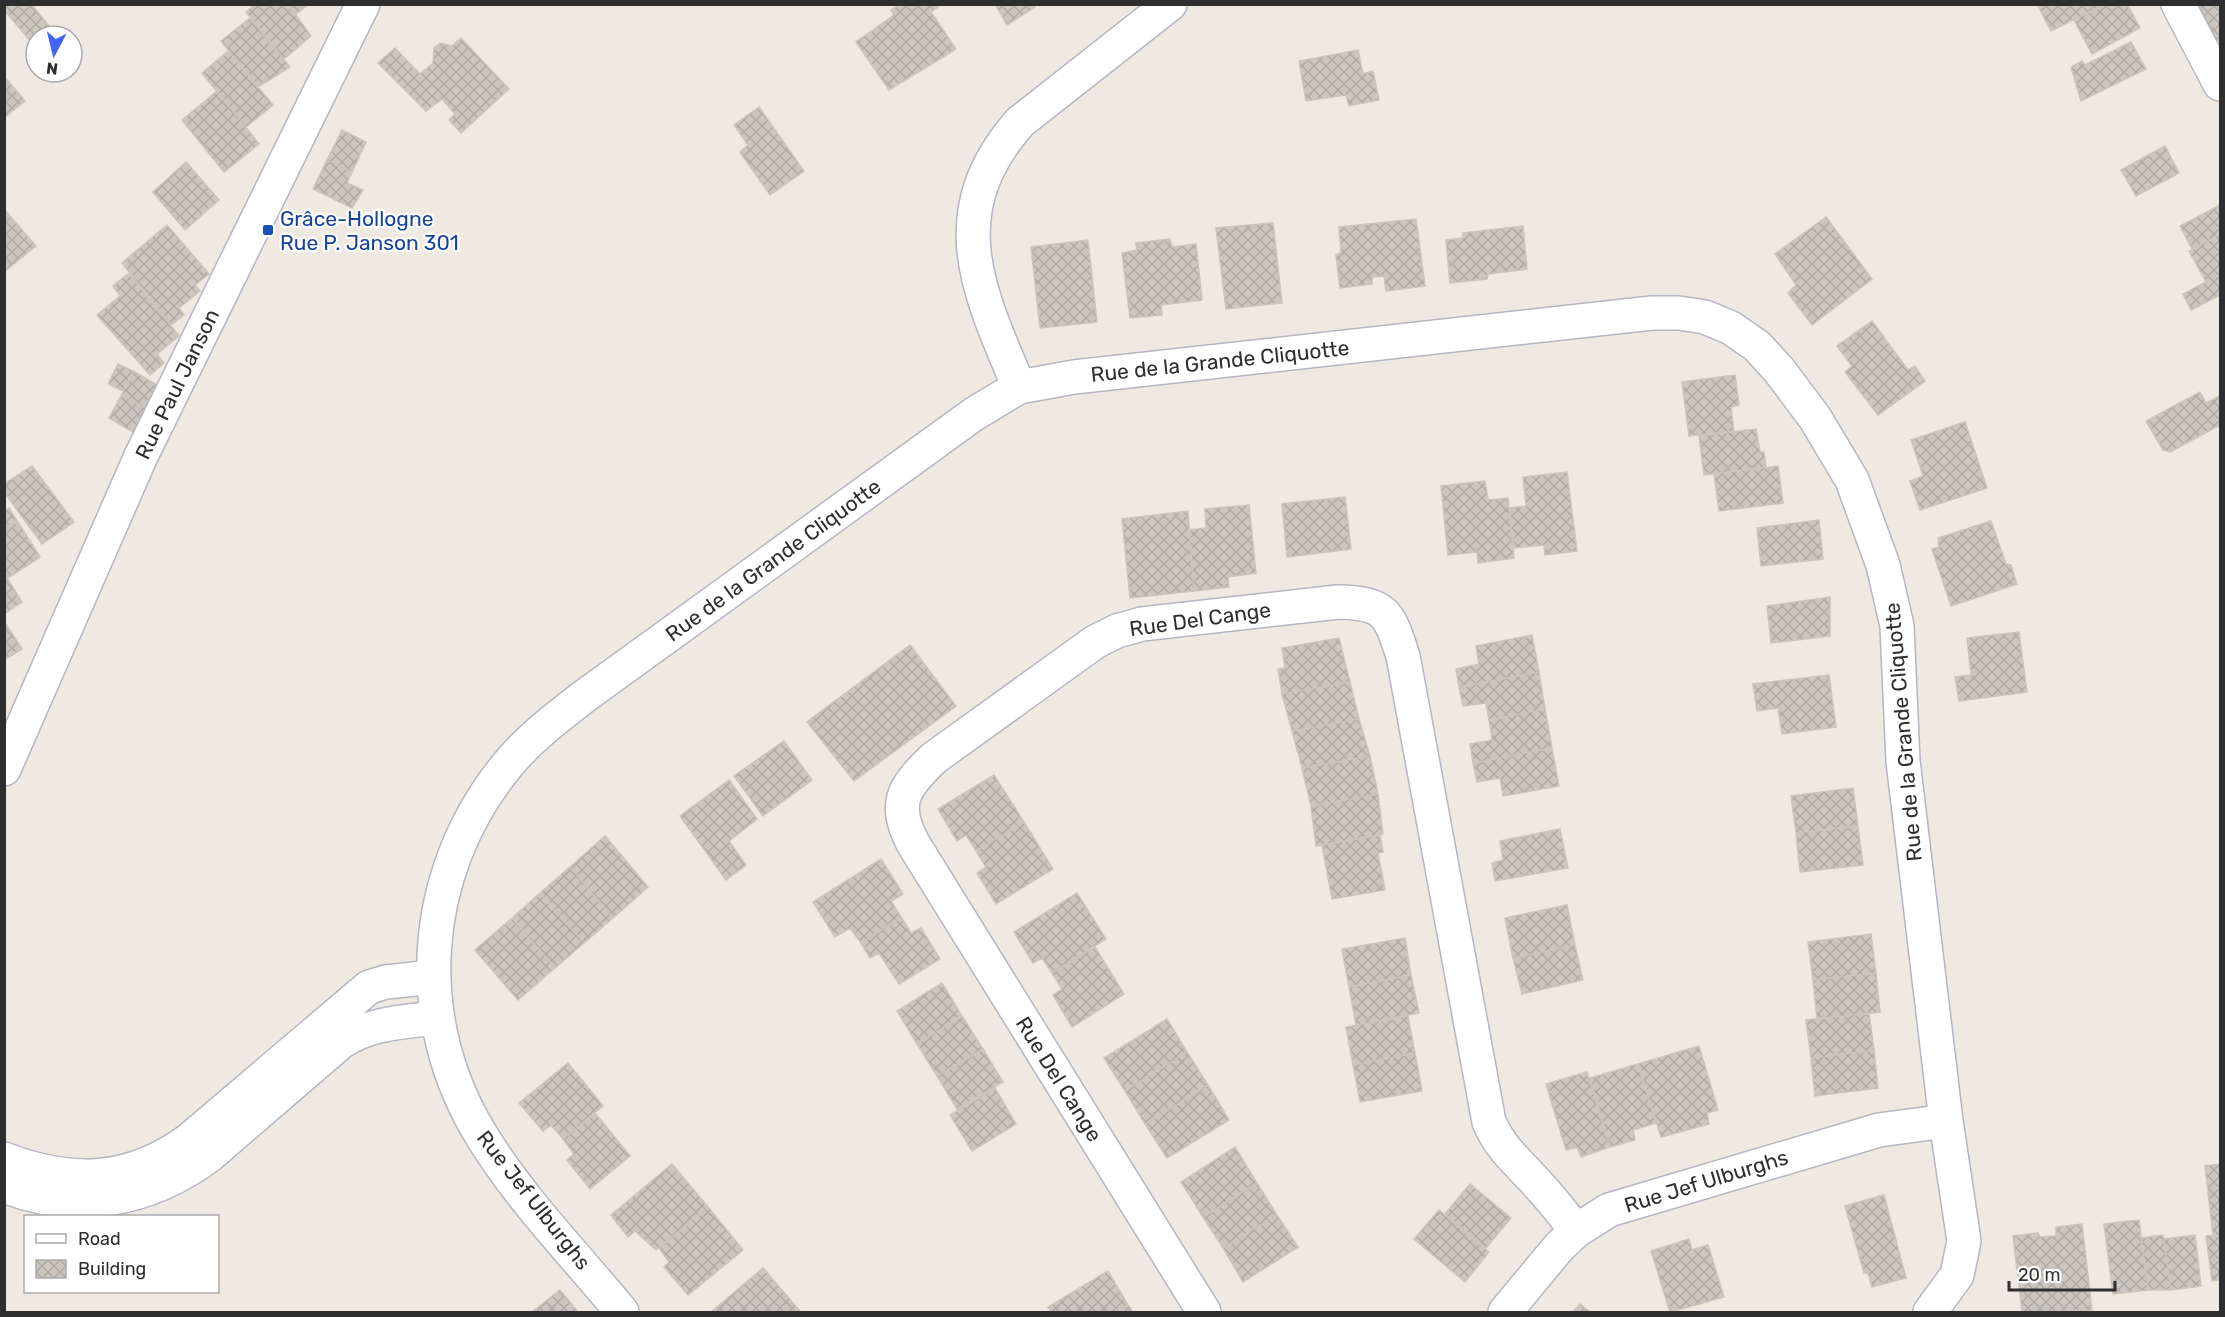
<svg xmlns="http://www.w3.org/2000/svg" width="2225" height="1317" viewBox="0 0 2225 1317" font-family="Rubik,sans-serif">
	<defs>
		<pattern id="building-cross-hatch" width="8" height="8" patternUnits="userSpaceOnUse" patternTransform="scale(1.5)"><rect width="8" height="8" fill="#cbc7bf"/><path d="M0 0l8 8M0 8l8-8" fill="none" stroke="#afaba4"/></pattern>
	</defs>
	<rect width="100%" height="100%" fill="#efe9e1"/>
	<path fill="url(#building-cross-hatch)" stroke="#cbc5ba" stroke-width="1.5" d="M4 4H31L49 26 31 42 4 10Z
		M256 4H288L311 36 284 59 246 12Z
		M288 4H309L295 15Z
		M900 4H942L931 12 956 49 889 90 856 42 894 15 891 10Z
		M995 4H1033L1035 7 1007 25Z
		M2037 4H2105L2051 31Z
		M2105 4H2127L2140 28 2092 54 2074 20Z
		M2198 4H2220V39L2217 41Z
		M250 18 290 67 258 87 221 41Z
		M461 38 509 89 461 133 449 120 455 114 442 99 426 111 378 63 395 48 420 74 433 63 434 48 440 43 452 46Z
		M2131 42 2146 69 2081 101 2071 67 2082 61 2085 65Z
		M1358 50 1363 74 1373 71 1379 100 1349 106 1346 95 1306 101 1299 61Z
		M228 51 273 105 246 127 202 73Z
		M4 76 25 101 5 117 4 116Z
		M217 91 259 144 224 172 182 120Z
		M759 107 804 171 770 195 740 152 748 145 734 125Z
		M342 130 366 142 352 172 327 160Z
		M2165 146 2179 173 2136 196 2121 170Z
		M327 160 352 172 347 183 363 190 352 208 313 189Z
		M186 162 219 200 185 230 153 192Z
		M2220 205V234L2192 249 2180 226Z
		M4 209 36 246 4 272Z
		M1826 217 1872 279 1812 325 1788 293 1796 285 1775 254Z
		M1416 219 1425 286 1386 291 1384 276 1372 277V284L1340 288 1336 255 1341 253 1339 227Z
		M1273 223 1282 303 1226 309 1216 228Z
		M167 225 209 274 195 285 200 291 179 308 184 315 171 325 122 263Z
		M1523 226 1527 269 1488 274 1487 279 1450 283 1446 240 1463 238V233Z
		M2220 234V295L2191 310 2183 294 2206 282 2189 251Z
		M1170 239 1172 247 1196 244 1202 300 1161 305 1162 315 1130 318 1122 253 1137 250 1136 243Z
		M1088 240 1097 322 1040 328 1031 247Z
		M129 273 179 336 157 354 164 363 150 375 97 315 120 296 113 286Z
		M1872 321 1908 370 1915 366 1925 381 1878 415 1845 372 1852 366 1837 346Z
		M118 364 133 371 123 391 108 384Z
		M133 371 157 385 145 408 122 394Z
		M1735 375 1739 405 1731 407 1734 431 1689 436 1682 382Z
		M2200 392 2206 403 2220 396V425L2170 452 2163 450 2146 421Z
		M122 394 145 408 133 432 109 418Z
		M1965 422 1987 488 1920 510 1910 481 1923 476 1911 440Z
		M1756 429 1760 452H1764L1766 467 1704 475 1699 436Z
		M32 466 74 522 42 544 4 492V484Z
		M1778 466 1783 503 1719 511 1714 474Z
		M1567 472 1577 551 1545 555 1544 545 1514 548 1509 508 1526 506 1523 477Z
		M1485 481 1488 500 1508 498 1514 558 1478 563 1477 552 1448 555 1441 486Z
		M1345 497 1351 549 1287 557 1282 504Z
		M1249 505 1256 573 1228 577 1229 587 1194 591 1189 530 1206 528 1205 509Z
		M9 508 17 521 4 529V511Z
		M1188 511 1194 591 1130 598 1122 519Z
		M1819 520 1823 559 1761 566 1757 528Z
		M1991 521 2006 564 2011 565 2017 584 1951 606 1932 549 1939 547 1938 538Z
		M18 522 40 557 8 578 4 573V530Z
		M4 573 22 602 4 614Z
		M1830 597V636L1771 643 1767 606Z
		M4 621 22 649 6 659 4 656Z
		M2019 632 2027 692 1959 701 1955 677 1971 675 1967 638Z
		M1532 635 1539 672 1459 687 1456 669 1479 664 1476 646Z
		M1339 638 1350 682 1282 694 1278 669 1285 668 1282 648Z
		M910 645 956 706 854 781 807 722Z
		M1539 672 1545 709 1489 720 1486 703 1463 706 1459 687Z
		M1829 675 1836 727 1782 734 1778 708 1757 711 1753 684Z
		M1350 682 1359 719 1292 731 1282 694Z
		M1545 709 1552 748 1473 763 1470 744 1492 740 1489 720Z
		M1359 719 1370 756 1302 768 1292 731Z
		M784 741 812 780 763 816 734 776Z
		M1552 748 1559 786 1503 796 1500 778 1477 782 1473 763Z
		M1370 756 1378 794 1311 806 1302 768Z
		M994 775 1024 822 976 851 966 835 957 841 938 809Z
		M729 780 757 819 729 841 746 865 726 880 680 816Z
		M1853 788 1858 826 1796 833 1791 796Z
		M1378 794 1383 834 1316 846 1311 806Z
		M1024 822 1053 869 996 904 977 873 986 867 976 851Z
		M1858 826 1863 865 1800 872 1796 833Z
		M1560 829 1568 868 1495 881 1492 863 1503 860 1500 841Z
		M1380 835 1383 852 1378 853 1385 890 1332 899 1322 845Z
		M605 836 648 887 613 918 570 867Z
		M881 859 903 894 891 901 901 917 861 943 850 928 835 937 813 902Z
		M570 867 613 918 584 943 540 893Z
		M540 893 584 943 555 968 512 918Z
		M1077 893 1106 939 1052 973 1042 958 1033 963 1014 932Z
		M1567 905 1575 945 1513 958 1505 918Z
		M901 917 911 933 921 928 940 959 899 984 879 953 870 958 861 943Z
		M512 918 555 968 518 1000 475 950Z
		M1871 934 1876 973 1813 980 1808 942Z
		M1405 938 1411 975 1349 987 1342 949Z
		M1575 945 1583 980 1522 994 1513 958Z
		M1095 947 1124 994 1072 1027 1053 995 1062 989 1052 973Z
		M1876 973 1880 1012 1817 1019 1813 980Z
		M1411 975 1419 1013 1356 1025 1349 987Z
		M942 983 962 1016 917 1044 897 1011Z
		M1869 1013 1874 1050 1811 1058 1806 1020Z
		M962 1016 983 1049 937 1076 917 1044Z
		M1408 1016 1415 1053 1353 1065 1346 1027Z
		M1167 1019 1187 1052 1125 1091 1104 1058Z
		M1699 1046 1718 1110 1707 1113 1709 1124 1661 1137 1638 1064Z
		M983 1049 1003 1082 957 1109 937 1076Z
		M1874 1050 1878 1088 1815 1096 1811 1058Z
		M1187 1052 1208 1085 1145 1124 1125 1091Z
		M1415 1053 1422 1091 1360 1102 1353 1065Z
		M568 1063 603 1106 563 1139 551 1125 543 1131 519 1103Z
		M1638 1064 1656 1123 1633 1130 1635 1140 1610 1147 1590 1078Z
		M1587 1072 1610 1147 1581 1157 1577 1147 1566 1150 1546 1084Z
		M1208 1085 1229 1120 1167 1158 1145 1124Z
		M995 1088 1016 1124 972 1151 950 1115Z
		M595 1113 630 1156 590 1189 567 1160 574 1154 563 1139Z
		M1235 1147 1257 1183 1203 1217 1181 1182Z
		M672 1164 708 1207 656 1250 635 1231 628 1237 611 1215Z
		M2220 1164V1280L2212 1281 2206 1236 2213 1235 2205 1166Z
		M1257 1183 1277 1215 1223 1248 1203 1217Z
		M1470 1184 1511 1218 1486 1248 1445 1214Z
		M1884 1195 1906 1278 1872 1287 1868 1273H1864L1845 1206Z
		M708 1207 743 1250 688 1295 664 1267 669 1262 659 1248Z
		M1439 1210 1489 1252 1465 1282 1414 1239Z
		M1277 1215 1298 1247 1243 1282 1223 1248Z
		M2139 1220 2148 1290 2113 1294 2104 1224Z
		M2082 1224 2092 1310 2022 1312 2013 1236 2038 1233 2040 1237 2056 1236V1227Z
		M2163 1235 2171 1290H2148L2141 1238Z
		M2195 1235 2201 1286 2171 1290 2164 1239Z
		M1689 1239 1692 1250 1708 1245 1724 1297 1670 1312 1651 1251Z
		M763 1268 800 1311 711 1312Z
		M1108 1271 1128 1305 1115 1312H1051L1048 1307Z
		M560 1290 578 1312H532Z
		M1580 1304 1590 1312H1573Z
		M1128 1305 1133 1312H1115Z"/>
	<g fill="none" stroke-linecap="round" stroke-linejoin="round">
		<defs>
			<path id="minor" d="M2178 4 2220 84
				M1019 387C978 290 940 213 1020 122L1170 4
				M4 769 141 456 363 4
				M4 1159C71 1185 130 1183 189 1140L369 987 386 982 433 977
				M4 1186C76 1214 149 1201 210 1155L341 1042C370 1023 402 1022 436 1018
				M622 1312C576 1256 522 1201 483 1138 410 1022 419 875 505 768 527 740 555 719 582 698L974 414 1019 387 1074 377 1652 313H1679L1705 317 1731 328 1757 346 1779 370 1815 418 1852 480 1883 565 1897 626 1903 761 1946 1121 1964 1241 1957 1275 1930 1312
				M1204 1312 914 845C892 805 902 788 934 758L1095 642 1117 631 1142 624 1338 602C1386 603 1389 613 1403 656L1489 1122C1501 1149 1515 1159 1534 1180 1549 1196 1563 1213 1576 1231
				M1505 1312 1559 1247 1576 1231 1609 1210 1879 1130 1946 1121"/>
		</defs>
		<use href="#minor" stroke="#b4b7c1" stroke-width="36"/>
		<use href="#minor" stroke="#fff" stroke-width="33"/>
	</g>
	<rect fill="#1a4fb4" stroke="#fff" stroke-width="2" x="262" y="224" width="12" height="12" rx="3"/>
	<g text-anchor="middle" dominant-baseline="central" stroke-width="4.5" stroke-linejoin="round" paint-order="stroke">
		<g font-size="21" fill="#164399" stroke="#fff" text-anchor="start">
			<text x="280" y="218">Grâce-Hollogne<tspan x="280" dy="24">Rue P. Janson 301</tspan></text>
		</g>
		<g font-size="21" fill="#2e2e2e" stroke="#fff">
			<text transform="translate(1220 361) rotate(-6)">Rue de la Grande Cliquotte</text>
			<text transform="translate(177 384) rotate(-64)">Rue Paul Janson</text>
			<text transform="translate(773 560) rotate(-36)">Rue de la Grande Cliquotte</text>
			<text transform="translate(1200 619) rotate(-8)">Rue Del Cange</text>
			<text transform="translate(1903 732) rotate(-95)">Rue de la Grande Cliquotte</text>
			<text transform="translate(1059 1079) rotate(58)">Rue Del Cange</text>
			<text transform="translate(1706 1181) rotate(-17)">Rue Jef Ulburghs</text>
			<text transform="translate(534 1200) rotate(52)">Rue Jef Ulburghs</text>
		</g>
	</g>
	<rect width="2225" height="1317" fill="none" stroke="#2e2e2e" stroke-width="12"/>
	<rect x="24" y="1215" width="195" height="78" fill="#ffffff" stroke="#ababab" stroke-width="1.5"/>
	<rect x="36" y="1234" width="30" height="9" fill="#ffffff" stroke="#ababab" stroke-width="1.5"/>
	<text x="78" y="1245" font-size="18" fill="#2e2e2e">Road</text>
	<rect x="36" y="1260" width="30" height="18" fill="url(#building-cross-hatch)" stroke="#ababab" stroke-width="1.5"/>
	<text x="78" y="1275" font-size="18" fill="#2e2e2e">Building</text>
	<g transform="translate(54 54) rotate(187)"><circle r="28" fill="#ffffff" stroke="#ababab" stroke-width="1.5"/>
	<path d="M0-4.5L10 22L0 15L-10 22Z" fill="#4264fb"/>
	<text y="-9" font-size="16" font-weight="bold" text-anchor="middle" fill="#2e2e2e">N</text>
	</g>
	<path d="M2009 1281v9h106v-9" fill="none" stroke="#2e2e2e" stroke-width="3"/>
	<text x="2018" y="1281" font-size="18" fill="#2e2e2e" stroke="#ffffff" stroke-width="4.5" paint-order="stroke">20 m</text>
</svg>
